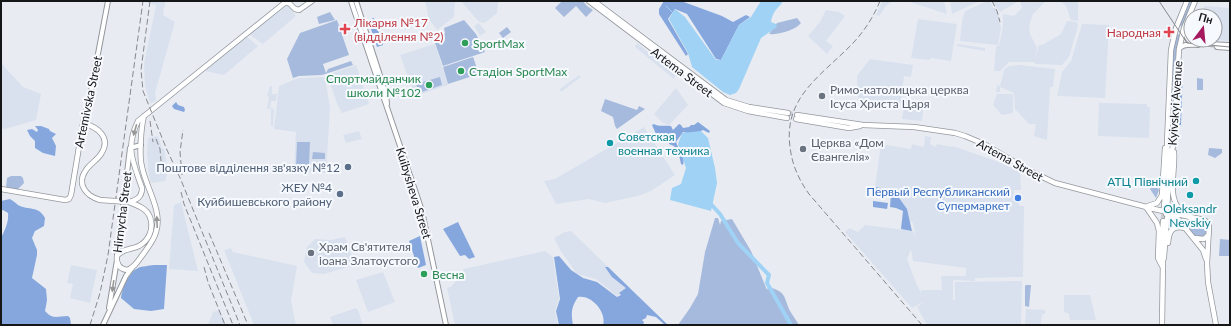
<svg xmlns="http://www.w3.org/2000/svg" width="1231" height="326" viewBox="0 0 1231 326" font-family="Lato,sans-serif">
	<rect width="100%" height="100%" fill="#e8ecf2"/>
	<path fill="#d9e1ee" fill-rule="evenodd" d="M141 1H165V7L159 6 164 7 163 15 175 22 155 93 156 101 150 103 145 86 144 64 156 5Z
		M425 1H454L455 2 454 17 437 30 429 19Z
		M461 1H498L497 13 486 22 483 23 478 21Z
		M882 1H893L886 6 879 16 876 15Z
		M907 1H944L947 14Z
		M950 1H980L952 14Z
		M987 1H990L993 8H995L998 13 1001 28 998 45 960 41 962 21 965 11Z
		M992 1H1019L1000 12Z
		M1020 1H1046L1033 14 1029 26 1030 34 1037 48 1035 59 1039 45H1042L1061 34 1067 21 1077 22 1078 26 1069 57 1062 65 1035 64V62H1009L1000 71H994L996 46H999L1003 26V14L1014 16 1022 8Z
		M1060 1H1078V21L1071 20 1066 6Z
		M287 4 296 16 263 44 249 34Z
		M1204 6 1230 8V41L1213 40H1215V16H1203Z
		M826 10 839 12 845 16 826 41 833 46 827 54 808 36 820 22Z
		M918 19 957 24 951 61 931 58 930 60 911 58Z
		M479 23 486 32 480 36 474 26Z
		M1082 24 1109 25 1105 98 1057 96 1062 72 1071 61Z
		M246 36 258 46 224 75 205 71Z
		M637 43 676 75 674 79 635 47Z
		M435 44 448 85 415 96 400 55Z
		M957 44 985 48V51L957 46Z
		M870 59 913 65 911 77 904 76 900 107 858 101 857 76Z
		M1 63 23 87 41 94 36 120 5 129 1 128Z
		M356 65 369 104 342 113 338 106 327 75Z
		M1020 65 1055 69 1053 87H1050L1047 140 1034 136 1036 124H1029L1015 109 1014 93 1000 87V92H996L997 85 1000 86 1004 70 1009 66Z
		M579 75 581 77 561 92 560 89Z
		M325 77 330 108 326 173 294 171 296 132 274 129 279 86 298 78Z
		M270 86H272V94H277L276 101H271L270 108 274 109 273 126H271V109H267L269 97 267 96Z
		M676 88 688 105 669 125 663 123 654 114Z
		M997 94H1013V113L1002 115 993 105Z
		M905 101 924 103 922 121 902 119Z
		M1099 103 1147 104V107H1150L1149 138 1098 136Z
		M644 127 675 175 651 191 638 196 605 203 589 199 556 204 544 181 555 179Z
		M359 131 362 139 346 143 343 135Z
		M158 136 162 149H164L168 170 165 181 151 183 149 176 147 153 148 138Z
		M925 136 931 137 930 144 936 147 937 144 952 147 953 146 996 161 1020 171 1021 190H1014L1013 198H1000H1013V201L1019 202V206H1024L1023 277 975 278V281L953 280V300H955V282L1022 281 1021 325H927L917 307 925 301 912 308 845 232 849 228 858 232 865 225 913 231 916 238 913 223 910 221 907 209 897 195 896 191 875 187 881 144 911 149 912 144 924 147ZM911 249 913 261 966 268V276H941L942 290H921V293L916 283 907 259Z
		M181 202 198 271 169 269 174 205Z
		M571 231 630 288 617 296 596 279 577 274 560 250 554 238 565 232Z
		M345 237 355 265 324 274 312 273 304 262 307 247 315 239 331 240Z
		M231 248 233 252 297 266 291 301 296 325H254L224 250Z
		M545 251 553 257 559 299 555 311 558 325H455L447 288 452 286 464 269Z
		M71 265 97 270 90 303 70 298 73 284 67 283Z
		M383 272 395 302 368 312 356 280Z
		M1064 295H1090L1096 320H1070L1069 314 1064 312Z
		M356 308 358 310 363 325H333L330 317Z
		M1026 309 1045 310V314H1042L1041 324H1025Z
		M219 310 226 325H208L213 312Z"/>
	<path fill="#a6badd" d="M562 1H583L587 6 593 10 586 17 576 6 564 17 555 8Z
		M1190 1H1193L1183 25 1180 26V24Z
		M330 12 335 20 319 24 317 17Z
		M797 18 801 23C796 30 778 35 769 34L777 23Z
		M337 20 349 55 323 64 326 73 328 69 351 61 353 65 322 75 299 76 293 78 287 59 300 33Z
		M464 20 476 34 485 52 443 66 434 40 445 33 444 28Z
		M507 27 511 32 503 38 499 33Z
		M1178 34 1180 36 1175 60 1172 100 1171 99V63L1176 35Z
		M473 57 479 74 448 84 443 67Z
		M440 77 442 85 419 93 416 84Z
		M1197 78 1203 79V90H1197Z
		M605 99 637 110 639 106 645 109 617 129 615 126 613 117 601 111Z
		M1171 104 1173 105 1172 137H1169Z
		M297 142H310L309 165H296Z
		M1209 148 1222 149V153L1215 158 1208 155Z
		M313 152 325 153V159H312Z
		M11 176H21L23 178 24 183 18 189H7L6 187 7 178Z
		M1155 184 1159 190 1156 198 1150 189Z
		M715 218H718L720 225 721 221 732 219 751 251 767 290 768 287C787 292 783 296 790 311 793 316 796 320 799 325H678L690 308 698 294 705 252Z
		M1191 219C1197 221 1206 221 1207 228 1208 233 1207 234 1203 237L1194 235 1186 225 1187 221Z
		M1220 239 1230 240V256H1219Z
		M1026 285H1031L1029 307 1025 306V286Z"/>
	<path fill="#85a7de" d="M664 1H681L722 16 733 22 746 15 750 17 739 25 721 60 716 59 687 14 675 9 668 19 688 54 686 56 659 14V9Z
		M374 18 383 45 377 47 368 20Z
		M1181 69H1183L1181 125H1178Z
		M176 102 178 105 184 107 185 110 184 112 174 109 172 106Z
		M698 122 710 131 709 133 703 130C696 134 690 134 683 132L676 142C679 152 686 151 683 165L681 164 679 155 674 146 669 144V139L666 134 660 137 656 134 652 125 654 124C659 127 665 125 671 126L673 130 679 124 681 125 683 128 689 127 691 125H694Z
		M35 126H41L49 129 50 131 56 134 52 138 56 146 55 156 43 153 35 148V141L30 136 27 130 32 129 37 132 38 130Z
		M875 187 896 191 897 195 907 209 912 231 901 229 903 211 896 208 890 207 891 194 875 189Z
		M10 199C13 201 16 203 18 205 29 211 38 205 45 218L44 226 35 231 32 238 37 250V255L32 278 46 289 47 300 45 311C53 320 57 316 68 316L70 318 71 325H1V238C5 230 9 222 8 213L3 210 1 211V201Z
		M873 201 888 203 887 209 873 207Z
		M458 222 475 257 469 259 465 255 460 256 443 229Z
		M420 236 426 265 418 268 409 241Z
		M559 256 571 270 583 278 597 282 617 297 621 295 619 293 626 288 612 277 605 267H608L668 325H665L656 317 647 315 646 318 642 320 644 322 643 325H603C607 312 591 294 578 297 571 307 571 314 573 325H559L556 311 560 299 554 257Z
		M154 265H167L164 309 151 311 134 309 121 298C122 289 129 272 138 268 142 266 149 266 154 265Z"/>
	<path fill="#9fd2f5" d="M761 1H781L782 3C776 9 772 14 771 22L776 24 777 27 761 38 739 89 736 93 730 95 723 92 692 67 688 53 669 19 675 9 685 17 716 60H721L739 25 751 17Z
		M701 131 708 138 715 168 717 183 711 211 670 200 672 188 681 184 686 168 678 144 682 133Z"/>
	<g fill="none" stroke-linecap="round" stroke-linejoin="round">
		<path stroke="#9fd2f5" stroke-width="1" d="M666 6 673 13"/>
		<path stroke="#9fd2f5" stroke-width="4" d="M710 203 720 214 738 243 769 275 767 283 791 325"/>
		<path stroke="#c8ccd1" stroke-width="4.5" stroke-dasharray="4.5 2" stroke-linecap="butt" d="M788 113 797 115
			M1163 218 1164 208"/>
		<defs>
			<path id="secondary" d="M351 1 422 211 446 325
				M356 1 386 94 387 104
				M1184 29C1185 33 1186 38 1190 41 1197 45 1221 44 1230 45
				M1217 47 1230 48
				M1179 49C1183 43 1192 45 1198 45
				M83 123 90 96 108 1
				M117 256 130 148 141 145
				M109 308 117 260
				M103 325 126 276 132 268"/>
			<path id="primary" d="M589 1 724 103 748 111 787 118
				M594 1 726 100 749 107 788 113
				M285 3H289L295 9 299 10 312 1
				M797 115 863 125 914 127 955 133 965 136 984 144 1028 170 1055 183 1154 209 1204 220 1208 223 1209 227 1207 263 1208 282 1216 325
				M796 119 849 128 860 126
				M1174 152C1176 172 1164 204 1187 215
				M1 189 65 200 69 199 71 195 83 123C97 127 112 137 101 154 97 160 90 164 86 170 76 184 86 196 100 200
				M129 202C137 200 142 197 142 188 133 162 125 148 138 121L287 1
				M129 202C139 206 149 209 151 221 153 231 148 241 139 246 131 250 123 248 117 256 116 263 119 269 127 270 135 268 139 259 144 253 148 247 154 240 156 232 163 211 146 188 142 167 139 156 141 127 144 116
				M1148 206 1157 203 1162 195 1165 148
				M1146 207 1157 223 1159 231 1158 258 1162 266
				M1164 208 1168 154 1167 143 1171 50 1176 28 1187 1
				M1167 208 1171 154 1173 146 1179 49 1184 28 1195 1
				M1166 214 1178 219 1203 250 1206 259
				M1194 238 1204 239 1209 234
				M1168 243C1169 231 1172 225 1185 228
				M1161 257 1163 221
				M1162 325 1163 261 1164 257 1167 218"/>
		</defs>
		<use href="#secondary" stroke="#93979c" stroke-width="6"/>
		<use href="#primary" stroke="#93979c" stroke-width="6"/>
		<use href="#secondary" stroke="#fff" stroke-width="4"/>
		<use href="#primary" stroke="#fff" stroke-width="4.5"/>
		<path stroke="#86888d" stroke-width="1" d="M1159 1 1187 43 1230 47"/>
		<path stroke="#86888d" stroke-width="1" stroke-dasharray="6 3" stroke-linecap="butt" d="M150 1 141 70 143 91 167 150 181 180 240 325
			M880 1C874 16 865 30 854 42 824 74 783 96 790 147 792 165 799 180 809 194L922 325
			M992 1 997 11 1000 22
			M150 121 153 142
			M156 139 160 149 161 161
			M182 175 180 152 183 130
			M181 192 184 204 233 325
			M209 233 248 325
			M204 267 208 282 225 325
			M90 325 100 293 108 255 143 1"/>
		<defs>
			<path id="primary-bridge" d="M100 200 129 202"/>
		</defs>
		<use href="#primary-bridge" stroke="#93979c" stroke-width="6" stroke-linecap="butt"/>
		<use href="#primary-bridge" stroke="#fff" stroke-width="4.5"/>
	</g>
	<defs><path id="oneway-solid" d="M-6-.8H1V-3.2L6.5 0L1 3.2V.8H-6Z"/></defs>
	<g fill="#969697">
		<use href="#oneway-solid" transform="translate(135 130) rotate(106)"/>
		<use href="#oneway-solid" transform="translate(157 222) rotate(-92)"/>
		<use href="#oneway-solid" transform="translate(113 286) rotate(98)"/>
	</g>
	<g fill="#e0444e" stroke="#f6f9fe" stroke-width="1.5">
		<path d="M343 23h4v4h4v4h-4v4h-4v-4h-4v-4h4z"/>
		<path d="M1167 26h4v4h4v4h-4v4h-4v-4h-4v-4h4z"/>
	</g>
	<g fill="#2e9e5b" stroke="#f6f9fe" stroke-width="1.5">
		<circle cx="465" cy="43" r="4"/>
		<circle cx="461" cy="71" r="4"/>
		<circle cx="429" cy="85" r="4"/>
		<circle cx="424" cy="274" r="4"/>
	</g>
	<g fill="#6b7280" stroke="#f6f9fe" stroke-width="1.5">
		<circle cx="822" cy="96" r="4"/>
		<circle cx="803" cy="149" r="4"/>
		<circle cx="311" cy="253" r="4"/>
	</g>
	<g fill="#0f9aa8" stroke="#f6f9fe" stroke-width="1.5">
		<circle cx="610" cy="143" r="4"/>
		<circle cx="1196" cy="181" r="4"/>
		<circle cx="1190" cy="195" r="4"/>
	</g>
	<g fill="#5c6f8a" stroke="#f6f9fe" stroke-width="1.5">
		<circle cx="348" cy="167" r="4"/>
		<circle cx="340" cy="194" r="4"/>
	</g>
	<circle fill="#3f7fe0" stroke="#f6f9fe" stroke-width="1.5" cx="1018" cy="198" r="4"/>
	<g text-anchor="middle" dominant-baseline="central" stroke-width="4" stroke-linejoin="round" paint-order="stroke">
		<g font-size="12" fill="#be3a42" stroke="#f6f9fe" text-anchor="start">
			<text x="354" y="22">Лікарня №17<tspan x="354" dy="14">(відділення №2)</tspan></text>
			<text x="1161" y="32" text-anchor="end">Народная</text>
		</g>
		<g font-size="12" fill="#27864d" stroke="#f6f9fe" text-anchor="start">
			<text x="473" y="43">SportMax</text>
			<text x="469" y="71">Стадіон SportMax</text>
			<text x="421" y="78" text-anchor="end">Спортмайданчик<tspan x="421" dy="14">школи №102</tspan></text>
			<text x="432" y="274">Весна</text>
		</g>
		<g font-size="12" fill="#151618" stroke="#f6f9fe">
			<text transform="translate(682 72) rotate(37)">Artema Street</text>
			<text transform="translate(88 102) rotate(-78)">Artemivska Street</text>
			<text transform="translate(1175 103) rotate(-86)">Kyivskyi Avenue</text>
			<text transform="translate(1010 160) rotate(29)">Artema Street</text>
			<text transform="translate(414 193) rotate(73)">Kuibysheva Street</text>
			<text transform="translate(122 212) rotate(-83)">Hirnycha Street</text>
		</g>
		<g font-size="12" fill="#5b616d" stroke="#f6f9fe" text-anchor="start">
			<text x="830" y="89">Римо-католицька церква<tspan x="830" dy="14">Ісуса Христа Царя</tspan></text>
			<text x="811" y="142">Церква «Дом<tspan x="811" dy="14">Євангелія»</tspan></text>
			<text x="319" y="246">Храм Св'ятителя<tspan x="319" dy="14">іоана Златоустого</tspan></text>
		</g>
		<g font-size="12" fill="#0d838f" stroke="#f6f9fe" text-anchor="start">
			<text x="618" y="136">Советская<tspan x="618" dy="14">военная техника</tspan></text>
			<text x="1188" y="181" text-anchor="end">АТЦ Північний</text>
			<text x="1190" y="208" text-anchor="middle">Oleksandr<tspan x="1190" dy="14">Nevskiy</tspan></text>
		</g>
		<g font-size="12" fill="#4e5e75" stroke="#f6f9fe" text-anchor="end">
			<text x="340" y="167">Поштове відділення зв'язку №12</text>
			<text x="332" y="187">ЖЕУ №4<tspan x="332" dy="14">Куйбишевського району</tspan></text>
		</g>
		<g font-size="12" fill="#366cbe" stroke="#f6f9fe" text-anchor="end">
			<text x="1010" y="191">Первый Республиканский<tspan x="1010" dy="14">Супермаркет</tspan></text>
		</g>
	</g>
	<rect width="1231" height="326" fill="none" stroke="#151618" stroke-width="4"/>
	<g transform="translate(1203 28) rotate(16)"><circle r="19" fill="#f6f9fe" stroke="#9c9ea2"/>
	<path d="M0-3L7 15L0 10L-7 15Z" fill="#a5195f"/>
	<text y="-6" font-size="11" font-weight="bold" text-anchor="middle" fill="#151618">Пн</text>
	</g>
</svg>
